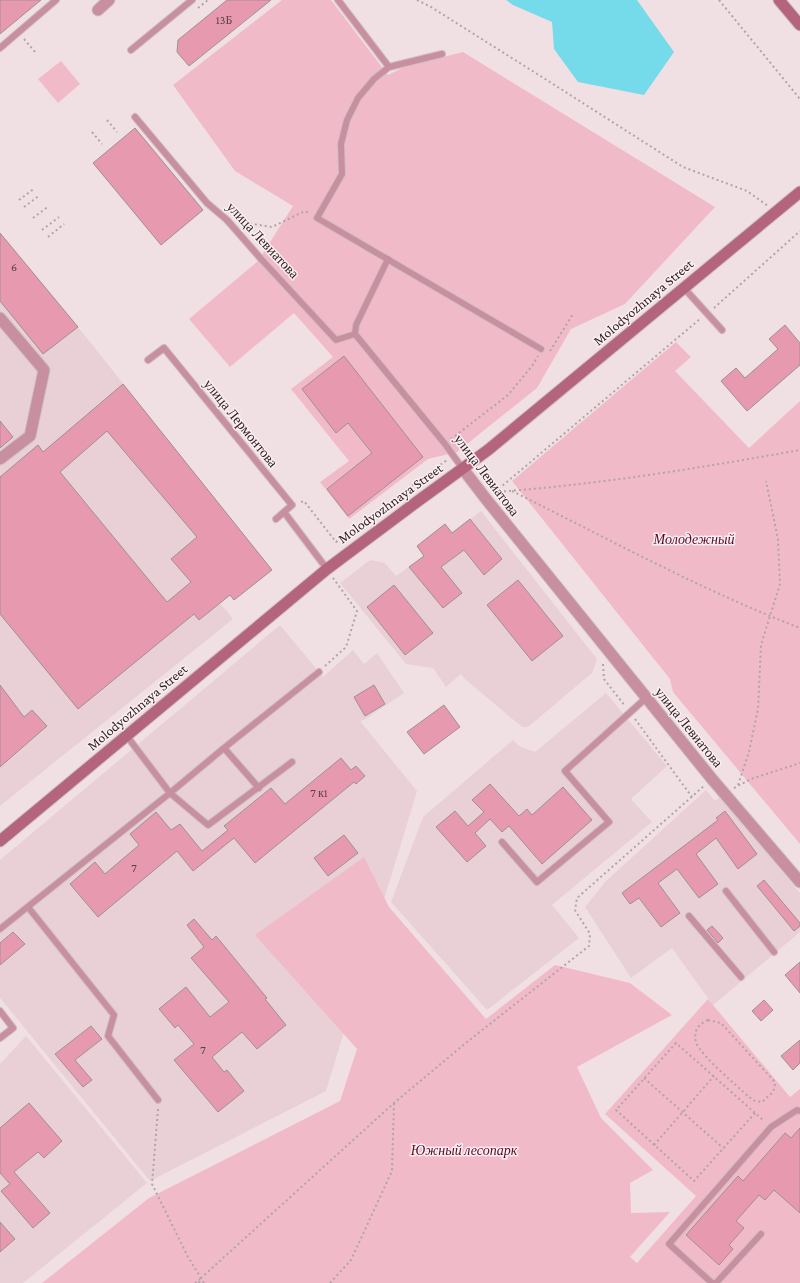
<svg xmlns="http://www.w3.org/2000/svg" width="800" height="1283" viewBox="0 0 800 1283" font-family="'Crimson Pro',serif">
	<rect width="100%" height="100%" fill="#f0e0e4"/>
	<path fill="#e9d0d6" d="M0 233 78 327 272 570 234 600 230 595 220 603 233 619 0 806Z
		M481 511 597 659 592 673 528 727H522L465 679 461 674 446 687 433 668 406 664 340 583 370 560 385 563 396 576 424 556 417 546 445 524 452 533Z
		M280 625 323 677 353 650 364 664 377 653 404 693 364 720 360 721 417 791 326 1091 150 1181 0 998V860Z
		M606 693 667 766 631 799 652 822 552 905 579 938 487 1010 391 902 423 817 513 740 519 746 535 752Z
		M706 790 715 801 721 796 800 893V932L713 1005 672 948 631 978 585 907 605 882Z
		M26 1036 147 1183 23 1283H0V1064Z"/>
	<path fill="#f1bac9" d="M282 0H331L388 75 404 67 463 52 715 207 625 304 571 329 537 388 457 452 428 459 349 519 320 482 349 461 291 389 333 357 294 313 230 367 189 319 258 261 293 206 235 171 173 85Z
		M61 61 80 84 58 103 38 79Z
		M676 342 691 357 675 371 749 448 800 401V844L673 692 670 679 512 481Z
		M364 857 389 907 486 1019 555 965 630 983 672 1015 577 1067 601 1118 653 1170 630 1183 631 1213 670 1212 630 1257 637 1263 696 1196 605 1114 708 999 790 1097 800 1089V1283H42L149 1198 340 1101 357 1049 255 935Z"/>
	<path fill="#75dbea" d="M506 0H637L674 52 644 95 578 82 554 49 552 22 513 5Z"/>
	<path fill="#e799b0" stroke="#9f9093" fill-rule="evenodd" d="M0 0H41L0 34Z
		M227 0H271L189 66 177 52 178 40Z
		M135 128 203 210 161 245 93 163Z
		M0 233 78 327 43 354 0 301Z
		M785 325 800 343V365L747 411 721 381 736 368 745 378 778 349 769 339Z
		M344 356 423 457 348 516 327 489 372 453 348 423 336 433 302 389Z
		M123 384 272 570 234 600 230 595 199 620 194 614 78 709 0 614V477L38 445 43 452ZM107 431 197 537 171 559 191 582 167 602 60 472Z
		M0 421 13 437 0 448Z
		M470 519 502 559 484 575 464 550 441 567 462 593 443 608 409 567 424 556 417 546 445 524 452 533Z
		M518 580 563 636 532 661 487 605Z
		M394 585 433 633 405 655 367 607Z
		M0 685 24 717 32 710 47 726 0 767Z
		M374 685 385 704 365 716 354 697Z
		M444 705 460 727 424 754 407 732Z
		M341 758 351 770 356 766 365 776 356 784 354 782 255 863 234 838 193 871 177 851 98 917 70 884 95 862 105 874 139 845 130 834 156 812 171 830 180 824 202 851 228 830 224 826 271 788 285 804Z
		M490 784 519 816 527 809 532 815 563 787 592 820 542 864 509 826 502 832 490 819 475 833 486 846 467 862 436 827 455 811 468 826 484 812 472 800Z
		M725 811 757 854 738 869 716 838 696 854 718 884 699 898 677 869 658 883 680 913 661 927 639 898 630 904 622 893 718 820 716 818Z
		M344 835 358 853 328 876 314 858Z
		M764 880 800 923V926L794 931 757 886Z
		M194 919 212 940 216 936 267 998 265 999 286 1025 257 1049 242 1032 212 1057 224 1072 227 1070 244 1091 218 1112 174 1060 194 1044 178 1025 175 1028 159 1009 186 987 210 1017 229 1002 191 958 204 947 187 925Z
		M712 926 723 938 718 943 707 930Z
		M13 932 25 944 0 965V943Z
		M800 962V993L785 975Z
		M764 1000 773 1010 761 1021 752 1011Z
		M91 1026 102 1039 75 1060 92 1080 83 1087 55 1054Z
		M800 1040V1063L793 1070 781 1056Z
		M29 1103 62 1141 44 1158 38 1152 14 1172 50 1213 33 1228 1 1191 10 1184 0 1173V1128Z
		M800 1128V1213L774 1190 765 1200 759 1195 736 1221 744 1228 729 1245 733 1249 719 1265 686 1235 738 1176 743 1181 785 1133 791 1138Z
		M0 1222 15 1239 0 1252Z"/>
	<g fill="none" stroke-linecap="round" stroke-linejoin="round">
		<defs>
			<path id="service" d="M338 0 389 67
				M0 48 56 0
				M131 50 192 0
				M442 54 389 67 374 79 358 98 347 120 341 144 342 174 317 218 541 349
				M135 117 207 203 227 220 262 260 336 340 355 334 445 444 463 469
				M684 288 722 330
				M355 334 356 325 388 259
				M148 360 164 348 292 505 276 519
				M284 512 327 569
				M126 735 170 793 224 748
				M259 788 224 748 319 672
				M502 842 537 882 609 822 565 771 646 698
				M726 891 774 952
				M28 907 114 1015 108 1036 158 1100
				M689 916 741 977
				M0 929 170 793 208 825 292 762
				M0 1011 13 1028 0 1038
				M712 1283 669 1244 771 1127 797 1110 800 1111
				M716 1283 761 1234"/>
			<path id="minor" d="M98 10 109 0
				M0 318 44 370 30 436 0 459
				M463 469 486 499 712 779 800 882"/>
			<path id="secondary" d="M779 0 800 25
				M0 841 327 569 418 501 488 450 800 192"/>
		</defs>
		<use href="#service" stroke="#cdbec2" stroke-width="8"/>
		<use href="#minor" stroke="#cdbec2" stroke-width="13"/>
		<use href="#secondary" stroke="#cdbec2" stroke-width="13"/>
		<path stroke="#b1a4a8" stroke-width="2" stroke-dasharray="2 3" stroke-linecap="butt" d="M417 0 431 7 542 77 683 167 747 191 768 206
			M719 0 800 99
			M198 8 208 0
			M24 39 35 52
			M107 120 117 132
			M92 132 102 144
			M19 200 35 188
			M24 207 40 195
			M33 218 49 206
			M240 222 272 227 305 211 309 213
			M42 230 59 217
			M48 237 64 224
			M714 308 800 231
			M550 351 573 314
			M451 439 508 395 532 366 538 356
			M512 491C607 538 701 590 800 628
			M494 492C597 485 699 468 800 450
			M495 492 701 318
			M301 502 304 501 336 542 447 460
			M603 664 604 679 625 706
			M325 666 346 647 357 611 333 578
			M635 719 692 797
			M738 785 749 752 758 709 761 645 780 584 778 539 766 481
			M734 788 751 779 800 763
			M708 1020 721 1023 774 1081 775 1086 773 1092 762 1102 755 1101 749 1097C737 1086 700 1055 696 1042 693 1032 698 1024 708 1020Z
			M644 1078 723 1148
			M158 1109 152 1184 188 1257 204 1283
			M755 1113 694 1181 616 1110 676 1043 764 1121
			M654 1145 714 1076
			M195 1283 200 1279
			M199 1283 201 1278 394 1103 467 1042 589 946 590 934 575 910 577 898 704 786
			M330 1283 351 1260 392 1171 394 1103"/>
		<use href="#service" stroke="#c78f9f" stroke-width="6"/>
		<use href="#minor" stroke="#c78f9f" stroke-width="11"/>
		<use href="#secondary" stroke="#b4647d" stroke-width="11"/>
	</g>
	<g text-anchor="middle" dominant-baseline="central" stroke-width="3" stroke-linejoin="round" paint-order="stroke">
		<g font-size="12" fill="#5a4249">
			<text x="224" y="20">13Б</text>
			<text x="14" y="267">6</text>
			<text x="319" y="793">7 к1</text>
			<text x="134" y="868">7</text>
			<text x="203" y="1050">7</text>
		</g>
		<g font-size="14" fill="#2b2527" stroke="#feedf1">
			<text transform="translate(263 240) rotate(47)">улица Левиатова</text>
			<text transform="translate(643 302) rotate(-40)">Molodyozhnaya Street</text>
			<text transform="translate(241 423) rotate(51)">улица Лермонтова</text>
			<text transform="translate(487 475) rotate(53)">улица Левиатова</text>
			<text transform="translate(390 503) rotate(-36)">Molodyozhnaya Street</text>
			<text transform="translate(137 707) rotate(-40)">Molodyozhnaya Street</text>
			<text transform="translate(689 727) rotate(51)">улица Левиатова</text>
		</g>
		<g font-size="14" font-style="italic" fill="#510b29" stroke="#feedf1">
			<text x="694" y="539">Молодежный</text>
			<text x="464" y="1150">Южный лесопарк</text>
		</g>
	</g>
</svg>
